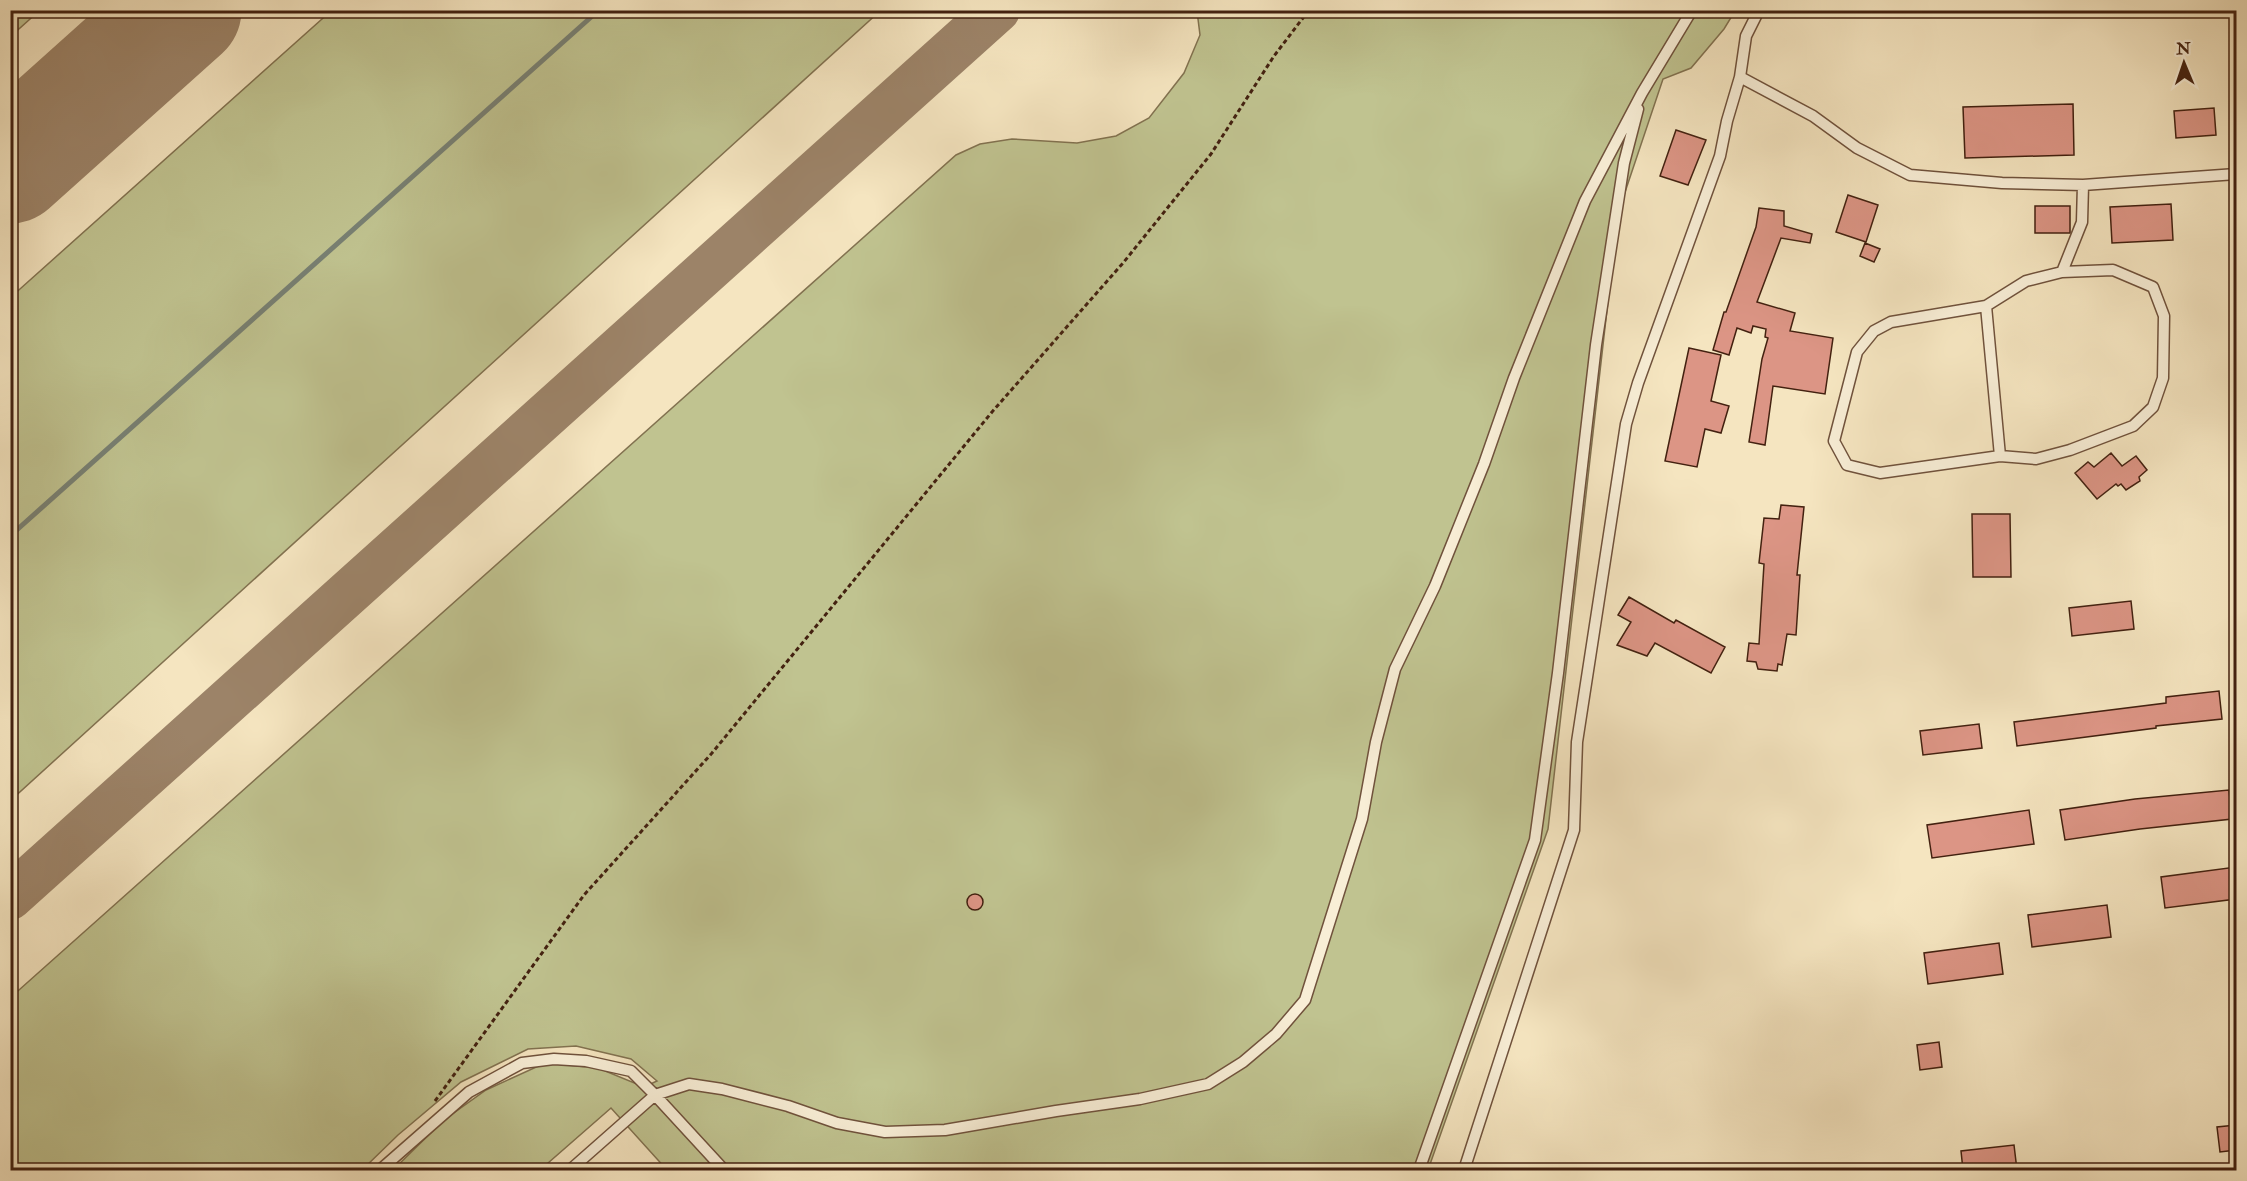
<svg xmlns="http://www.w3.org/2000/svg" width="2247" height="1181" viewBox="0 0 2247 1181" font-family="'IM FELL Double Pica',serif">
	<rect width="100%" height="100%" fill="#f5e5c0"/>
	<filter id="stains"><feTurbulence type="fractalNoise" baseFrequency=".00333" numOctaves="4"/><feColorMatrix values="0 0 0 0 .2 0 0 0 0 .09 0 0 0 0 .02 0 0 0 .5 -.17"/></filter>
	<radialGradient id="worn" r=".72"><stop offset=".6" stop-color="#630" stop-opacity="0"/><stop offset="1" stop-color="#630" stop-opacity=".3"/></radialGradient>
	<path fill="#c0c390" stroke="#827250" stroke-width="1.5" d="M11 10H39V11L11 36Z
		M331 11H880L11 800V297Z
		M1197 11H1735L1724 29 1691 68 1663 79 1618 213 1548 829 1428 1170H667L611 1108 540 1170H393L444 1120 486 1090 545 1063 598 1068 644 1087 657 1081 631 1059 576 1046 528 1049 461 1082 398 1135 362 1170H11L10 998 956 155 980 144 1012 139 1077 143 1116 136 1149 118 1184 73 1200 35Z"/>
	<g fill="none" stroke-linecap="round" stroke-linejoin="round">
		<path stroke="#788073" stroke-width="5" d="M10 536 599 10"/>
		<path stroke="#9c8368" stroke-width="46" d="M10 897 997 10"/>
		<path stroke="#9c8368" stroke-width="117" d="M10 165 183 10"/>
	</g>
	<path fill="#dc9585" stroke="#432110" stroke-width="1.5" d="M2073 104 2074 155 1965 158 1963 107Z
		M2214 108 2216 135 2176 138 2174 111Z
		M1676 130 1706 140 1688 185 1660 176Z
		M1848 195 1878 205 1866 242 1836 232Z
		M2171 204 2173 240 2112 243 2110 207Z
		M2035 206H2070V233H2035Z
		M1759 208 1784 211V226L1812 234 1810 243 1781 238 1757 302 1795 313 1790 331 1833 338 1825 394 1773 386 1765 445 1749 442 1762 359 1768 338 1765 337 1766 329 1753 326 1751 333 1737 328 1729 355 1713 350 1724 312H1726L1756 227Z
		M1865 243 1880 249 1874 262 1860 256Z
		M1689 348 1721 355 1711 401 1729 406 1721 433 1705 429 1697 467 1665 461Z
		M2111 453 2122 466 2136 456 2147 470 2139 477 2140 481 2126 490 2121 484 2118 486 2116 484 2097 499 2075 473 2088 462 2094 467Z
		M1781 505 1804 507 1797 575H1800L1796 635 1787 634 1782 665 1778 664 1777 671 1758 669 1756 662 1747 661 1749 643 1759 644 1764 564 1759 563 1764 518 1779 519Z
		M1972 514H2010L2011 577H1973Z
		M1629 597 1674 623 1676 620 1725 647 1711 673 1655 643 1647 656 1617 645 1631 622 1618 615Z
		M2131 601 2134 629 2072 636 2069 608Z
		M2219 691 2222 719 2156 726V728L2017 746 2014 722 2166 703V697Z
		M1979 724 1982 748 1923 755 1920 731Z
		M2229 790 2232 819 2140 829 2065 840 2060 810 2135 799Z
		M2029 810 2034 844 1932 858 1927 825Z
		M2236 867V899L2165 908 2161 877Z
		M967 902a8 8 0 1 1 16 0a8 8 0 1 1-16 0Z
		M2107 905 2111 937 2032 947 2028 915Z
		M1999 943 2003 974 1928 984 1924 953Z
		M1939 1042 1942 1067 1920 1070 1917 1045Z
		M2236 1125V1150L2220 1152 2217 1127Z
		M2014 1145 2017 1170H1963L1961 1151Z"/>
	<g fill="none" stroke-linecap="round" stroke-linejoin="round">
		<defs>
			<path id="lane" d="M1740 77 1746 36 1759 10
				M1986 306 2000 456 1880 473 1847 465 1834 441 1857 352 1874 331 1891 322 1986 306 2026 281 2062 272 2082 222 2083 185
				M2000 456 2036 459 2070 450 2133 426 2153 407 2163 378 2164 316 2153 287 2113 270 2062 272
				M380 1170 469 1092 522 1063 554 1059 586 1061 631 1071 655 1095 689 1084 722 1089 788 1106 837 1123 885 1132 945 1130 1056 1111 1140 1099 1208 1084 1243 1062 1276 1034 1305 1000 1362 819 1376 742 1395 669 1435 586 1484 464 1514 378 1585 201 1642 93 1692 10
				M570 1170 655 1095 724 1170
				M1419 1170 1535 840 1558 673 1596 345 1624 163 1638 109
				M1464 1170 1574 830 1577 742 1626 424 1638 383 1720 156 1727 121 1740 77 1813 116 1857 148 1910 175 2002 183 2083 185 2236 174"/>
		</defs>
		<use href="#lane" stroke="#70523c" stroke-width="13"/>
		<path stroke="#432110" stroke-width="3" stroke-dasharray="4.5 3" stroke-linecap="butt" d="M435 1101 584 895 712 753 992 412 1123 263 1211 154 1274 56 1309 10"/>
		<use href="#lane" stroke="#f8eed6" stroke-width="10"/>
	</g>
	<rect width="2247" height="1181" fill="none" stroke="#f5e5c0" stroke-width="36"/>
	<rect x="12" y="12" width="2223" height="1157" fill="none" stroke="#432110" stroke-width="3"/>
	<rect x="18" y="18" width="2211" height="1145" fill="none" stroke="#432110" stroke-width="1.5"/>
	<g transform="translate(2184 63) rotate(358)" stroke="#f8eed6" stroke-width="4.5" paint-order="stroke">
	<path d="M0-4.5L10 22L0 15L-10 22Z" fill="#432110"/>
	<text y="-9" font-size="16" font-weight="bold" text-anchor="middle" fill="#432110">N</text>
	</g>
	<rect width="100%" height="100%" filter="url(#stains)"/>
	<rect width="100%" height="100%" fill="url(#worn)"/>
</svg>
